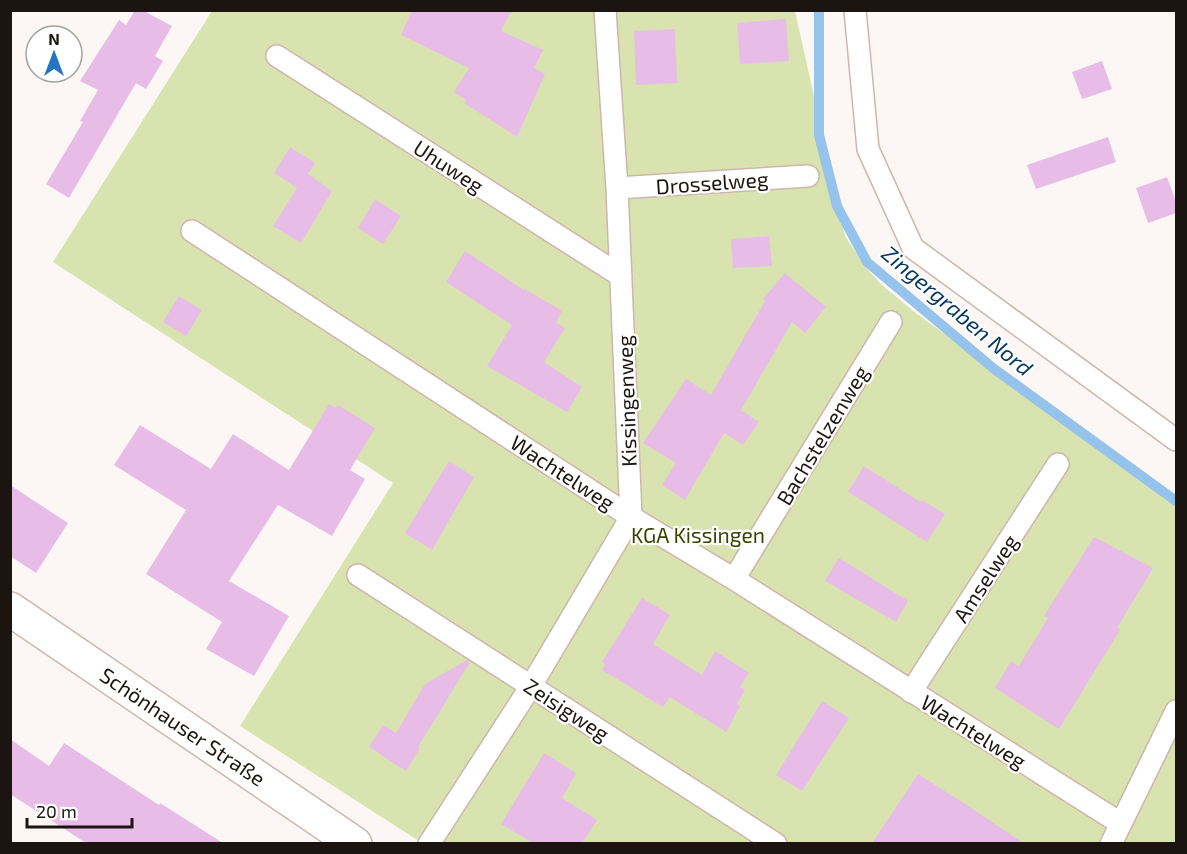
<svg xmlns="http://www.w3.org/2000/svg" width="1187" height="854" viewBox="0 0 1187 854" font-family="'Exo 2',sans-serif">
	<rect width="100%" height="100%" fill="#fcf7f5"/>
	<path fill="#d8e3b0" d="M212 11H795L845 236 865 267 883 286 917 314 1176 502V843H422L240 726 393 483 53 262Z"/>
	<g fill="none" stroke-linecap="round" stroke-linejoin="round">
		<path stroke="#95c3eb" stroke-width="10" d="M819 10V135L837 206 867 262 993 368 1176 501"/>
	</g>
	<path fill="#e7bde8" d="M135 10H142L172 26 155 56 163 61 146 89 136 83 69 198 46 184 83 122 80 121 98 90 80 81 119 20 126 25Z
		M412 10H512L501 31 543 50 534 68 545 74 517 137 464 103 466 100 454 92 469 68 401 35Z
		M786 19 789 61 740 64 737 23Z
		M675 29 677 83 636 85 634 31Z
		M1102 61 1112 89 1082 99 1072 72Z
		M1108 137 1116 162 1036 189 1027 165Z
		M290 147 315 163 308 174 332 191 301 243 273 226 297 188 274 173Z
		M1167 177 1176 202V213L1148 223 1136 188Z
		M375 199 401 216 383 244 358 228Z
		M769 236 772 266 733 268 731 239Z
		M465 251 524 290 525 289 562 311 556 322 565 328 544 362 582 387 567 412 487 366 512 325 446 282Z
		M785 273 826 307 805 333 792 322 741 410 759 422 743 445 724 433 685 500 662 485 676 463 643 443 686 379 711 395 765 301 763 299Z
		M179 296 202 310 186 336 163 322Z
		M329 404 335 408 338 405 375 428 350 470 365 479 332 536 278 505 229 581 289 616 254 676 206 649 222 622 146 574 186 510 114 465 140 425 211 469 233 434 289 470Z
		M449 461 474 477 432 550 405 533Z
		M864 466 920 502 922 500 945 514 927 542 848 492Z
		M10 485 68 523 36 573 10 556Z
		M1094 537 1153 568 1117 628 1120 630 1059 729 995 688 1011 661 1019 666 1048 618 1044 616Z
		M839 558 908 601 896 622 825 581Z
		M642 598 670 615 653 644 702 675 715 651 749 673 740 687 745 690 737 704 740 706 726 732 670 697 663 707 602 670 605 664 602 662Z
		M467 660 470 662 418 747 420 748 406 771 369 747 383 725 396 733 425 684Z
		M822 701 849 718 802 791 776 775Z
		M10 739 49 766 64 743 159 805 160 803 223 843H86L10 794Z
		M544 753 576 773 562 798 597 820 582 843H533L501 824Z
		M918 774 968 806 1023 843H872Z"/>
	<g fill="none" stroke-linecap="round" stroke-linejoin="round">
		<defs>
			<path id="service" d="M855 10 868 149 913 248 1176 440
				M277 56 621 276
				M617 188 808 176
				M192 231 631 517 734 579 1120 823
				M358 575 776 844
				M734 579 891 322
				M911 692 1058 464
				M429 844 531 686 631 517 617 188 605 10
				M1111 844 1176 711"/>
			<path id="tertiary" d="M10 609 355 844"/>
		</defs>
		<use href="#service" stroke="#cdb6ab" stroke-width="24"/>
		<use href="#tertiary" stroke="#cdb6ab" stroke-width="36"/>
		<use href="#service" stroke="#fff" stroke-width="21"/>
		<use href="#tertiary" stroke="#fff" stroke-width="33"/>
	</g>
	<g text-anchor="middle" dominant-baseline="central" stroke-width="4.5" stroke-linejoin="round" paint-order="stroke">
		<g font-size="21" fill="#1c1410" stroke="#fff">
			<text transform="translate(449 166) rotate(33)">Uhuweg</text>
			<text transform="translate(712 182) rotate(-4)">Drosselweg</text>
			<text transform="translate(626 401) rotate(-92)">Kissingenweg</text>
			<text transform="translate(822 435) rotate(-59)">Bachstelzenweg</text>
			<text transform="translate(563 472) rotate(33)">Wachtelweg</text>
			<text transform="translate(985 578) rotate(-57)">Amselweg</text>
			<text transform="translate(567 709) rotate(33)">Zeisigweg</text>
			<text transform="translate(183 726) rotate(34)">Schönhauser Straße</text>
			<text transform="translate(974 731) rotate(32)">Wachtelweg</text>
		</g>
		<g font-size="21" fill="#3a4300" stroke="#fff">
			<text x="698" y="534">KGA Kissingen</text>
		</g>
		<g font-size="22" font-style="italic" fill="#00375c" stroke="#fff">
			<text transform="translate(958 310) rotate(40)">Zingergraben Nord</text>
		</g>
	</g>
	<rect width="1187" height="854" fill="none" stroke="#1c1410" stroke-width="24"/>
	<g transform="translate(54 54)"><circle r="28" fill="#ffffff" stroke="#a4a19f" stroke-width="1.5"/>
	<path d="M0-4.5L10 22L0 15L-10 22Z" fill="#2574c3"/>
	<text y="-9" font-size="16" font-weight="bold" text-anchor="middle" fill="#1c1410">N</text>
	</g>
	<path d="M27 818v9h105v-9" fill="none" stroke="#1c1410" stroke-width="3"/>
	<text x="36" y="818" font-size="18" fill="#1c1410" stroke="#ffffff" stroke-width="4.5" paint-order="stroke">20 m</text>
</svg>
